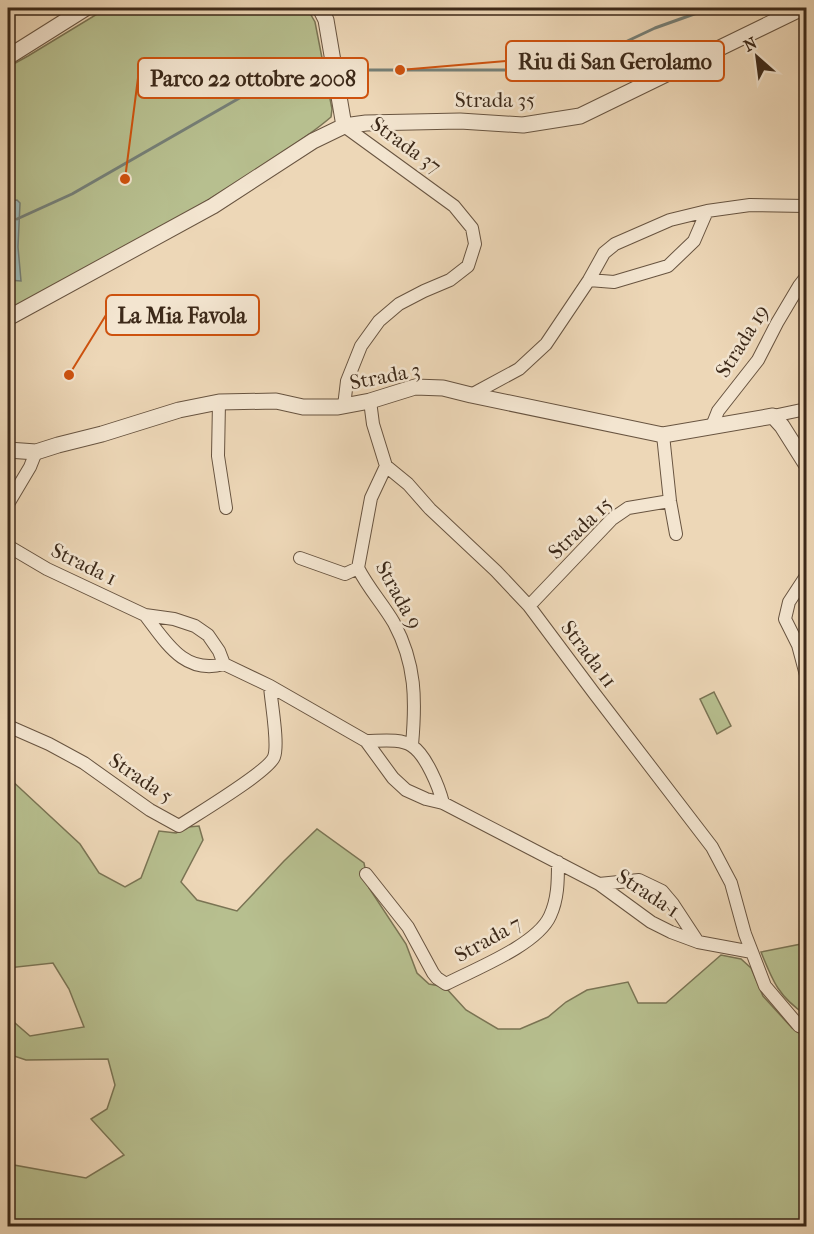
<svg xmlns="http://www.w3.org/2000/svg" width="814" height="1234" viewBox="0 0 814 1234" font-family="'IM FELL French Canon',serif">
	<rect width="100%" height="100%" fill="#edd7b7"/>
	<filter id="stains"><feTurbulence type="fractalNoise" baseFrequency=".00333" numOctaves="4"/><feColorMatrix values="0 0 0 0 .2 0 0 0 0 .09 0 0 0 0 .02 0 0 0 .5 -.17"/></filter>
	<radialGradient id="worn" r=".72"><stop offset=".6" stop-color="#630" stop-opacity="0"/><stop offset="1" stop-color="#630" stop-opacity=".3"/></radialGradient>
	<path fill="#b7bf8f" stroke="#7a7454" stroke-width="1.5" d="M107 8H307L315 22 332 109 331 117C308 137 281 153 256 170 176 222 91 266 8 311V67L28 56Z
		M714 692 731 726 717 734 700 699Z
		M8 730 9 778 80 844 99 873 125 887 141 878 159 831 176 833 188 827 199 826 203 840 181 882 197 900 237 911 284 861 317 829 364 863 369 888 406 944 417 973 429 984 445 987 466 1010 498 1029H520L548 1017 566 1002 587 990 628 982 638 1003H666L721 955 741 959 751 968 763 996 792 1028 806 1037V1226H8V1164L86 1178 124 1155 91 1119 107 1109 115 1085 108 1059 26 1060 8 1054V1017L30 1036 84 1027 69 989 53 963 8 968Z
		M806 938V1015C779 997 773 982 761 952L801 944Z"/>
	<path fill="#9bb8b6" stroke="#757f77" stroke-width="1.5" d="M17 200 20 203 18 247 21 281 8 280V201Z"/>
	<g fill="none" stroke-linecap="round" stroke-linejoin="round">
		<path stroke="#6c7068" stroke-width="1.5" d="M8 206 12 207 14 209 12 248 14 271 12 274H8"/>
		<path stroke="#757f77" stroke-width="3" d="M339 70H566L655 28 711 8
			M17 219 72 194 250 92 292 70H330"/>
		<defs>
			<path id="minor" d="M344 126 454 206 472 228 475 244 468 266 450 280 424 291 399 304 379 321 361 346 347 381 344 406
				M589 280 614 282 668 266 694 241 707 211
				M471 395 519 369 546 344 589 280 604 253 615 244 670 220 707 211 750 205 806 206
				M370 401 373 424 386 466 408 484 430 509 496 571 529 606 594 693 712 847 731 883 745 934 752 952
				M219 402 218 456 226 508
				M773 416 806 409
				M712 426 718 411 758 360 777 323 799 286 806 277
				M663 435 670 501 676 534
				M386 466 371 498 358 568C368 588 383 604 394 623 416 664 416 700 412 745
				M8 504 30 467 36 452
				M8 546 47 569 145 615 174 619 195 626 208 635 219 651 224 664
				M300 558 345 574 358 568
				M806 576 789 602 785 619 798 645 806 675
				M529 606 612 519 628 508 670 501
				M145 615C166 642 184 675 224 664L270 686 366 741 393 778 406 790 426 799 443 803 599 884 651 922 671 932 698 942 752 952 765 986 799 1026 806 1029
				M8 726 49 744 84 763 150 810 179 826C197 814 268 772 274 757 279 744 271 702 270 686
				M366 741C380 741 401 738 412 746 426 755 439 787 443 803
				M366 874 408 927 433 973 437 978 446 984C475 969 537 945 550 916 558 899 558 881 558 862
				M599 884 639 880 662 891 673 904 698 942"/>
			<path id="tertiary" d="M320 8 326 20 344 126
				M8 57 86 8
				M8 318 213 206 313 141 344 126 366 123 460 121 523 125 580 116 802 8
				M8 450 36 452 58 445 102 434 179 410 219 402 276 401 303 407H338L370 401 415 387 443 388 471 395 663 435 773 416 782 426 806 464"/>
		</defs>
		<use href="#minor" stroke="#685440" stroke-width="14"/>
		<use href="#tertiary" stroke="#685440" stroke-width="17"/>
		<use href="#minor" stroke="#f3e5d0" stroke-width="12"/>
		<use href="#tertiary" stroke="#f3e5d0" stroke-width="15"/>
	</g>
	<g text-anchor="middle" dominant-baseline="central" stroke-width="5" stroke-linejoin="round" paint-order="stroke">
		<g font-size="21" fill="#3c2919" stroke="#f3e5d0">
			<text x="495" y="100">Strada 35</text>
			<text transform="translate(406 145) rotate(36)">Strada 37</text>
			<text transform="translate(742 341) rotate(-58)">Strada 19</text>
			<text transform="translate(385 376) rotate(-11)">Strada 3</text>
			<text transform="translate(580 528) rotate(-44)">Strada 15</text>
			<text transform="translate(84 564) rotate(26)">Strada 1</text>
			<text transform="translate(399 595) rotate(61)">Strada 9</text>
			<text transform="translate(589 654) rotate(53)">Strada 11</text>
			<text transform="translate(141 778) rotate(34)">Strada 5</text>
			<text transform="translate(648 893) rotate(33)">Strada 1</text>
			<text transform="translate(488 939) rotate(-29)">Strada 7</text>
		</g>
	</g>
	<path fill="none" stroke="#ce520e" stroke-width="2" d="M400 70L506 61M125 179L138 78M69 375L106 315"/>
	<g fill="#ce520e" stroke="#f3e5d0" stroke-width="2">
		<circle cx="400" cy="70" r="6"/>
		<circle cx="125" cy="179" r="6"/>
		<circle cx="69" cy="375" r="6"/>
	</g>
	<g fill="#f3e5d0" stroke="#ce520e" stroke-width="2">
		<rect x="506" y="41" width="218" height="40" rx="6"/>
		<rect x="138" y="58" width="230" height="40" rx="6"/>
		<rect x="106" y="295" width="153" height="40" rx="6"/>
	</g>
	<g font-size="22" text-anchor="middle" font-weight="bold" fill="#3c2919">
		<text x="615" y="69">Riu di San Gerolamo</text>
		<text x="253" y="86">Parco 22 ottobre 2008</text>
		<text x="182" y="323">La Mia Favola</text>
	</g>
	<rect width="814" height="1234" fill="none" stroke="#edd7b7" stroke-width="30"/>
	<rect x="9" y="9" width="796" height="1216" fill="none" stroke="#3c2919" stroke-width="3"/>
	<rect x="15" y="15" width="784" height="1204" fill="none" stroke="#3c2919" stroke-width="1.5"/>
	<g transform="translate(757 57) rotate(332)" stroke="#f3e5d0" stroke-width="4.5" paint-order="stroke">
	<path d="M0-4.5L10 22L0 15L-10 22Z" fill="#3c2919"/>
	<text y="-9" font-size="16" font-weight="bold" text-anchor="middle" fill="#3c2919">N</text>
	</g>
	<rect width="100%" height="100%" filter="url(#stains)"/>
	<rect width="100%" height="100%" fill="url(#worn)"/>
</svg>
